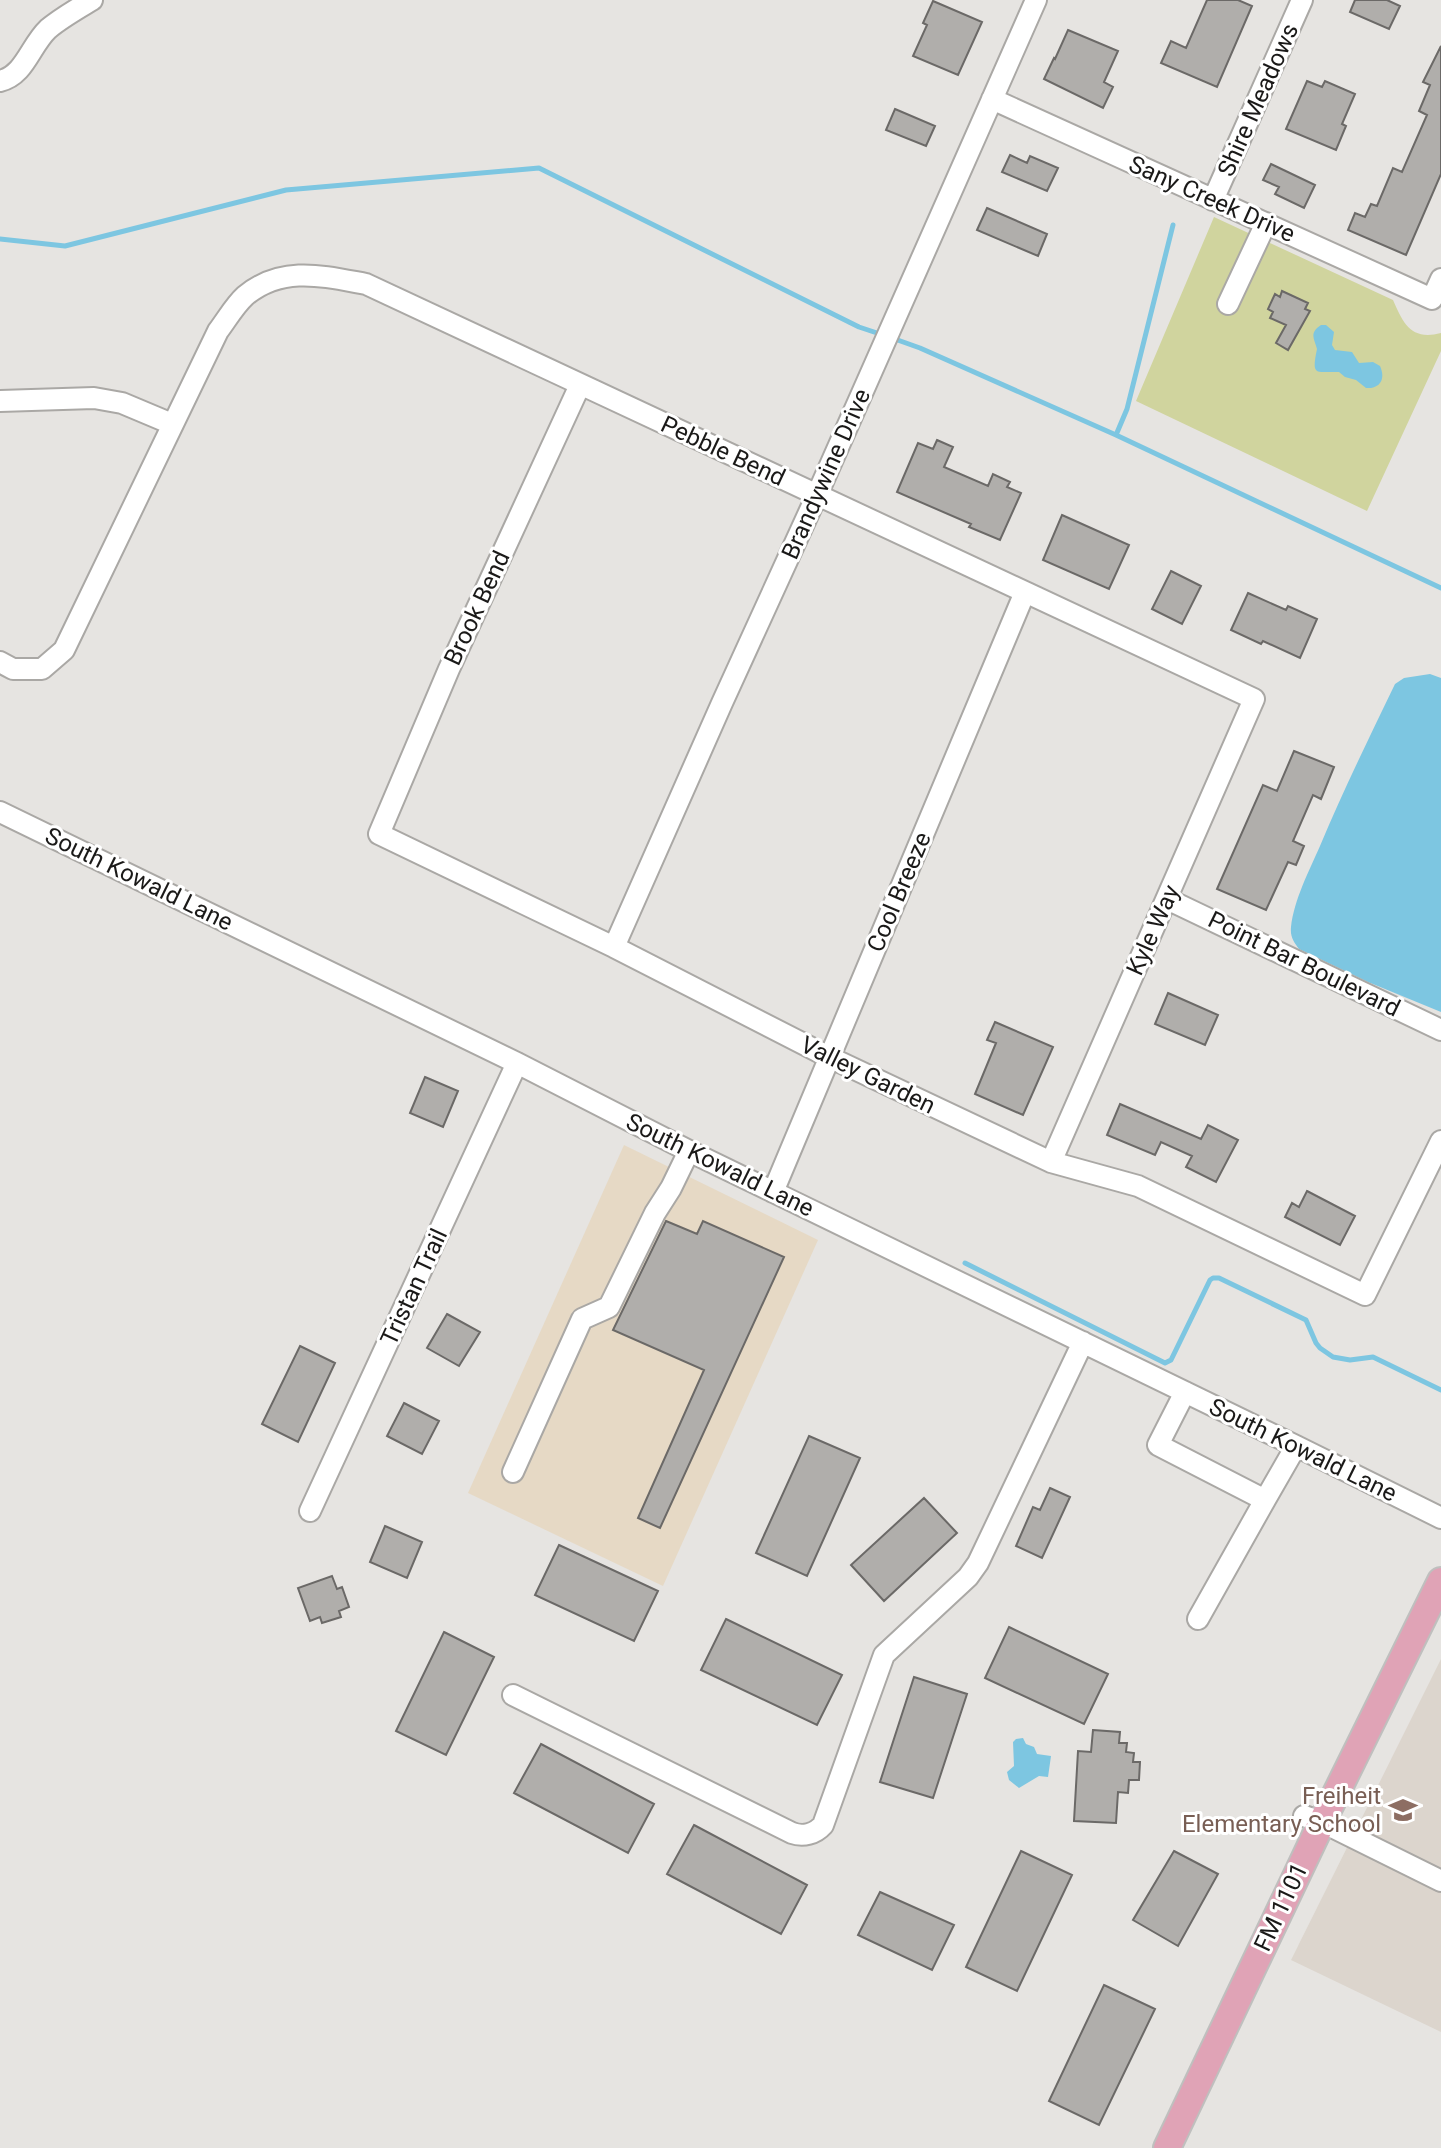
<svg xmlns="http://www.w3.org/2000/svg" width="1441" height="2148" font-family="Roboto,sans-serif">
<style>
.commercial{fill:#e6d9c5}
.built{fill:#dcd5cd}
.green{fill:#d0d49e}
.water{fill:#7dc6e1}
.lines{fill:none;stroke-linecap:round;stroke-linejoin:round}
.stream{stroke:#7dc6e1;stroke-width:5}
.building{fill:#b0aeab;stroke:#6b6967;stroke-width:2}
.minor-casing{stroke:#aaa8a5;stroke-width:24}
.major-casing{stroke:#bfbfbe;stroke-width:30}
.minor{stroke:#fff;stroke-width:20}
.major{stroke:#e0a3b6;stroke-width:26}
.labels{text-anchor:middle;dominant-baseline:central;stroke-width:6;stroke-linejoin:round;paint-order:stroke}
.street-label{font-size:24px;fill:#1a1918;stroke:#fff}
.education-label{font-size:24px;fill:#785e54;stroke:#fff;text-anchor:end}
</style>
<rect width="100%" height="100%" fill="#e6e4e1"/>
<path class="commercial" d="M 624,1145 L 818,1240 L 663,1586 L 468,1493 Z"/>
<path class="built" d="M 1441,1659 L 1441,2032 L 1291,1960 Z"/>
<path class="green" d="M 1214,217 L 1393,300 C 1403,323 1411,341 1441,333 L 1441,351 L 1367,511 L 1136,401 Z"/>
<path class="water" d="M 1321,325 L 1326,325 L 1334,332 L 1332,345 L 1335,350 L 1352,352 L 1359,363 L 1373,362 L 1380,366 C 1386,379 1380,389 1366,388 L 1356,380 L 1345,377 L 1339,372 C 1316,371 1311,378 1317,349 C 1314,338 1309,333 1321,325 Z
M 1430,674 L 1441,678 L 1441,1012 L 1368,982 L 1299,949 C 1294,942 1290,937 1291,927 C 1294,900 1309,871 1320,846 C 1343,791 1369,738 1395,684 L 1404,678 Z
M 1023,1738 L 1026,1744 L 1034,1747 L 1037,1754 L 1051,1756 L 1048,1777 L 1039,1776 L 1019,1788 L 1009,1780 L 1007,1772 L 1014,1766 L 1013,1742 L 1016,1739 Z"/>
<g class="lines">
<path class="stream" d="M 0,239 L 65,246 L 286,190 L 539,168 L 859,327 L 883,335
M 892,338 L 920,348 L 1116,435 L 1441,588
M 1116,435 L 1127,409 L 1173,225
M 965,1263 L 1165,1363 L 1171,1360 L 1210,1280 L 1213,1278 L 1219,1278 L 1306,1320 L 1316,1343 L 1320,1348 L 1333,1357 L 1350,1360 L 1373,1357 L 1441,1390"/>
</g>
<path class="building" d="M 1207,0 L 1238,0 L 1252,6 L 1217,87 L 1161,63 L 1171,41 L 1186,48 Z
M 1355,0 L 1387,0 L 1400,6 L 1389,29 L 1350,12 Z
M 933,1 L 982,22 L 958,75 L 913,56 L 927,25 L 923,23 Z
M 1068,30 L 1118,51 L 1104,82 L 1113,87 L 1103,108 L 1044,79 L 1054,58 L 1055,59 Z
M 1441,46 L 1441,174 L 1406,255 L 1348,230 L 1355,213 L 1365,217 L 1371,204 L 1377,206 L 1393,168 L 1402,172 L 1427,115 L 1419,111 L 1430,85 L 1423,82 Z
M 1307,81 L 1322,87 L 1325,81 L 1355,94 L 1342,124 L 1346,126 L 1336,150 L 1286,129 Z
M 895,109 L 935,126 L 926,146 L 886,130 Z
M 1010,155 L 1027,163 L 1030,156 L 1058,168 L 1047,191 L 1002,172 Z
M 1271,164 L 1315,185 L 1304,208 L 1275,194 L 1279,187 L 1263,180 Z
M 987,208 L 1047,234 L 1038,256 L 977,230 Z
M 1282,291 L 1308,303 L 1305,309 L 1310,311 L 1288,350 L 1276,343 L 1286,325 L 1270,318 L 1273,312 L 1268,309 L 1275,294 L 1280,297 Z
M 937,440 L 953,447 L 944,467 L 988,486 L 993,474 L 1010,482 L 1007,487 L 1021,493 L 1000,540 L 969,527 L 971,524 L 897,492 L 918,443 L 933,449 Z
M 1062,515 L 1129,545 L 1109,589 L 1043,560 Z
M 1171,571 L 1201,586 L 1182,624 L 1152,609 Z
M 1248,593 L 1286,610 L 1288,606 L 1317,619 L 1300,658 L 1263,641 L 1261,644 L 1231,630 Z
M 1294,751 L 1334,767 L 1321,799 L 1313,795 L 1293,841 L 1304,846 L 1296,865 L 1288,862 L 1266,910 L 1217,889 L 1263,785 L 1277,791 Z
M 1168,993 L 1218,1015 L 1205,1045 L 1155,1024 Z
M 995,1022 L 1053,1047 L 1023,1115 L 975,1094 L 996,1043 L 987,1040 Z
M 425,1077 L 458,1091 L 443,1127 L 410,1113 Z
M 1120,1104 L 1201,1139 L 1208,1125 L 1238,1140 L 1216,1182 L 1186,1167 L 1192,1156 L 1161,1142 L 1155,1155 L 1107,1135 Z
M 1307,1191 L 1355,1216 L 1340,1245 L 1285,1217 L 1292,1203 L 1299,1207 Z
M 666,1221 L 697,1234 L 703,1221 L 784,1257 L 660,1528 L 638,1518 L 704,1370 L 613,1330 Z
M 447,1314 L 480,1332 L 459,1366 L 427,1348 Z
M 300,1346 L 335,1363 L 298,1442 L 262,1424 Z
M 404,1403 L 439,1421 L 422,1454 L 387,1436 Z
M 809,1436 L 860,1458 L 807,1576 L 756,1553 Z
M 1050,1488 L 1070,1497 L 1042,1558 L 1016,1546 L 1033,1507 L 1040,1510 Z
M 924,1498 L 957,1533 L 884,1601 L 851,1565 Z
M 385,1526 L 422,1542 L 407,1578 L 370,1562 Z
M 559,1545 L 658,1591 L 634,1641 L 535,1595 Z
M 332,1576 L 337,1589 L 342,1587 L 349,1607 L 339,1611 L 341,1617 L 322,1623 L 320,1617 L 310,1621 L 298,1588 Z
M 726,1619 L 842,1675 L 817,1725 L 701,1670 Z
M 1009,1627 L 1108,1674 L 1084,1724 L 985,1678 Z
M 444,1632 L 494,1657 L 446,1755 L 396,1731 Z
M 914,1677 L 967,1694 L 933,1798 L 880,1782 Z
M 1093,1730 L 1120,1732 L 1119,1743 L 1127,1743 L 1126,1752 L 1134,1753 L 1133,1762 L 1140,1762 L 1139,1780 L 1129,1780 L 1128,1793 L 1118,1792 L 1116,1823 L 1074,1821 L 1078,1751 L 1091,1752 Z
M 541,1744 L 654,1804 L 628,1853 L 514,1793 Z
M 694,1825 L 807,1885 L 781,1934 L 667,1874 Z
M 1021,1851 L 1072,1875 L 1017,1991 L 966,1967 Z
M 1174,1851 L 1218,1874 L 1178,1946 L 1133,1920 Z
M 880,1892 L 954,1925 L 932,1970 L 858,1935 Z
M 1104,1985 L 1155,2009 L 1099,2125 L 1049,2101 Z"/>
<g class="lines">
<defs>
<path id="minor" d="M 0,81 C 25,75 30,46 48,29 C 61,18 77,9 92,0
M 992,99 L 1432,299 L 1441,279
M 1213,200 L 1302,0
M 1228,304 L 1266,223
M 580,385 L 449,669 L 379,834 L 614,947 L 829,1057 L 1051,1162 L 1138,1186 L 1365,1295 L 1441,1141
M 0,401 L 94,398 L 122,403 L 172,424
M 0,662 L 13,669 L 42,669 L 64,650 L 218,331 C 227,319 235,305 245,296 C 282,265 323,276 366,284 L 1254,699 L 1051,1162
M 0,812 L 517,1063 L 689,1151 L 1296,1446 L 1441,1518
M 1167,899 L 1441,1030
M 614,947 L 722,703 L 817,495 L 1036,0
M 773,1192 L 1025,592
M 1185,1392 L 1158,1445 L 1265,1500 L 1198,1619
M 513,1472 L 582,1319 L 609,1307 L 655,1213 L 671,1188 L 689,1151
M 1265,1500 L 1296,1446
M 310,1511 L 517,1063
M 513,1695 L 792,1833 C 803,1837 815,1834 823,1825 L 884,1655 L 968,1577 L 978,1563 L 1083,1342
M 1304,1816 L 1322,1822 L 1441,1881"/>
<path id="major" d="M 1167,2148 L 1322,1822 L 1441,1581"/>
</defs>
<use href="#minor" class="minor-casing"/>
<use href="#major" class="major-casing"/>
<use href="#minor" class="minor"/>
<use href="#major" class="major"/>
</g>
<defs>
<symbol id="school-bare" viewBox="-9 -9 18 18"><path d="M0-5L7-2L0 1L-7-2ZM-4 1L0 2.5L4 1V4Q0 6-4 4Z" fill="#8d6e63" stroke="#fff" stroke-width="2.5" paint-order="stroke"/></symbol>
</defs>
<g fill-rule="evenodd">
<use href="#school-bare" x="1383" y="1790" width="40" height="40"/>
</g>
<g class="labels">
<g class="street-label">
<text transform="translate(1258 100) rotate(-66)">Shire Meadows</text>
<text transform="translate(1212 199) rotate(24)">Sany Creek Drive</text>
<text transform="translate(723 451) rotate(25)">Pebble Bend</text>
<text transform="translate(826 474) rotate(-66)">Brandywine Drive</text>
<text transform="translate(477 608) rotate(-65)">Brook Bend</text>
<text transform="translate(139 879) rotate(26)">South Kowald Lane</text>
<text transform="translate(899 892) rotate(-67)">Cool Breeze</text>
<text transform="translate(1153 930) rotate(-66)">Kyle Way</text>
<text transform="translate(1304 964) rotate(26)">Point Bar Boulevard</text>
<text transform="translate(868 1075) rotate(26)">Valley Garden</text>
<text transform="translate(720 1165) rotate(26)">South Kowald Lane</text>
<text transform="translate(414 1287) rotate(-65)">Tristan Trail</text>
<text transform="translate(1303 1450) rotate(26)">South Kowald Lane</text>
<text transform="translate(1281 1907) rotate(-65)">FM 1101</text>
</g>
<g class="education-label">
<text x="1381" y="1796">Freiheit<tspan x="1381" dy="28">Elementary School</tspan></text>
</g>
</g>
</svg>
